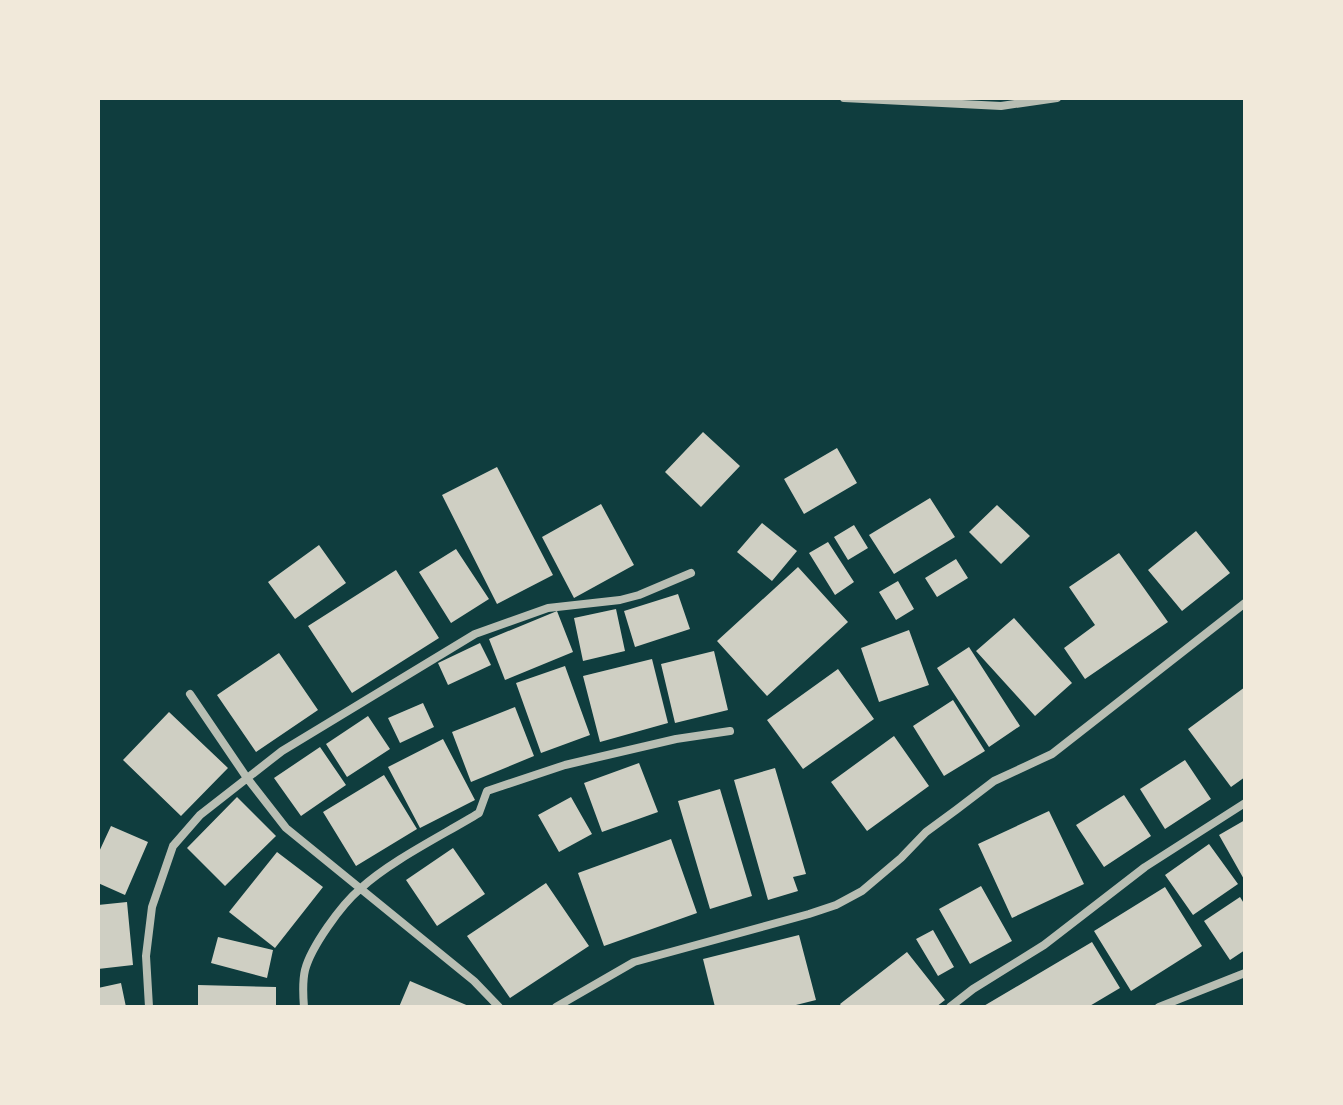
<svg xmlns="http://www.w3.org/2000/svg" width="1343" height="1105" font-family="'Exo 2',sans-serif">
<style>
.building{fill:#cfcfc3}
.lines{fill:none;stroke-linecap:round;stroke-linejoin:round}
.minor{stroke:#b8beb3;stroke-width:8}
</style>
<rect width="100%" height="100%" fill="#0f3d3e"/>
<path class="building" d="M 703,432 L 740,466 L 701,507 L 665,472 Z
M 837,448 L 857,483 L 804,514 L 784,479 Z
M 497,467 L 553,575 L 497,604 L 442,495 Z
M 930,498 L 955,537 L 894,574 L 869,535 Z
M 601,504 L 634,565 L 574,598 L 542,537 Z
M 997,505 L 1030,536 L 1001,564 L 969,532 Z
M 762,523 L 797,551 L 772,581 L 737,552 Z
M 854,525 L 868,548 L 848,560 L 834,537 Z
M 1196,531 L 1230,573 L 1182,611 L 1148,570 Z
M 828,542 L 854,582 L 835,595 L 809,553 Z
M 319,545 L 346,583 L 295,619 L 268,582 Z
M 456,549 L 489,599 L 451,623 L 419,572 Z
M 1119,553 L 1168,622 L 1085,679 L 1064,648 L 1095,625 L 1069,587 Z
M 956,559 L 968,578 L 937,597 L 925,578 Z
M 798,567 L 848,622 L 767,696 L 717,641 Z
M 396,570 L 439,638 L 352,693 L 308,626 Z
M 898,581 L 914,609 L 896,620 L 879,592 Z
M 678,594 L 690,629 L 635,647 L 624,611 Z
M 616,609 L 625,651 L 583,661 L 574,618 Z
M 557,611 L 573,652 L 505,680 L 489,639 Z
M 1014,618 L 1072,683 L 1035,716 L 976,651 Z
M 909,630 L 929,685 L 879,702 L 861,648 Z
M 480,643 L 491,665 L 448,685 L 438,663 Z
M 969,647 L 1020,726 L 989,747 L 937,668 Z
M 714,651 L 728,710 L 675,723 L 661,664 Z
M 279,653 L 318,710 L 256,752 L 217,695 Z
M 652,659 L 668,723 L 600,742 L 583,676 Z
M 565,666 L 590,735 L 541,753 L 516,683 Z
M 838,669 L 874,719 L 803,769 L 767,720 Z
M 1245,687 L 1245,777 L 1231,787 L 1188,729 Z
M 953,700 L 985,751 L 944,776 L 913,726 Z
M 423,703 L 434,727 L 400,743 L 388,718 Z
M 515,707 L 534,756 L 471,782 L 452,732 Z
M 169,712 L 228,768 L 181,816 L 123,760 Z
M 368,716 L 390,749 L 347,777 L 326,744 Z
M 894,736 L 929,786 L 867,831 L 831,782 Z
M 443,739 L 475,800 L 420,828 L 388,767 Z
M 320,747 L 346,785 L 301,816 L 274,778 Z
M 1185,760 L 1211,799 L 1165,829 L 1140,789 Z
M 639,763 L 658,812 L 602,832 L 584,783 Z
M 775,768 L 806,874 L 793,877 L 798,891 L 768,900 L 734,780 Z
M 384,775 L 417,829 L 356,866 L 323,812 Z
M 720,789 L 752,896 L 710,909 L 678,801 Z
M 1124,795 L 1151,836 L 1104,867 L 1076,825 Z
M 237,797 L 276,836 L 225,886 L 187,848 Z
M 571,797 L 592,834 L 559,852 L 538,815 Z
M 1049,811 L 1084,884 L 1012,918 L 978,844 Z
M 1245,820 L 1245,881 L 1219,835 Z
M 111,826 L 148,842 L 125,895 L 98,883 L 98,854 Z
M 671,839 L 697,913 L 604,946 L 578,873 Z
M 1209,844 L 1238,884 L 1193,915 L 1165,875 Z
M 453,848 L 485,894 L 437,926 L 406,880 Z
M 277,852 L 323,887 L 275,948 L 229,912 Z
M 546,883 L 589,946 L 510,998 L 467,936 Z
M 981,886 L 1012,941 L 970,964 L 939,909 Z
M 1165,887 L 1202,946 L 1131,991 L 1094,931 Z
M 1240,897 L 1245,905 L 1245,950 L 1230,960 L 1204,921 Z
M 127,902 L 133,965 L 98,969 L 98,905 Z
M 933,930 L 954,967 L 938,976 L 916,939 Z
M 799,935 L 816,1000 L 788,1007 L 715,1007 L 703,959 Z
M 218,937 L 273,950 L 267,978 L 211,963 Z
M 1092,942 L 1120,988 L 1088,1007 L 982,1007 Z
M 907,952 L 945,1000 L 936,1007 L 842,1007 L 840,1004 Z
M 410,981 L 471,1007 L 399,1007 Z
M 121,983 L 126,1007 L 98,1007 L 98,988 Z
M 198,985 L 276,987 L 276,1007 L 198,1007 Z"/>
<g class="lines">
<path class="minor" d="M 844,98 L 1001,106 L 1057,98
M 190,694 L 247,778 L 286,828 L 474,981 L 499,1007
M 149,1007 L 146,956 L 152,907 L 173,846 L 200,815 L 282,751 L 475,634 L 548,608 L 620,600 L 639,595 L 691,573
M 304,1007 C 303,995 302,983 305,970 C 311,947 341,905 360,889 C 390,861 443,835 479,813 L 487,791 L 565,765 L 676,739 L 730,731
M 556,1007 L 634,962 L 809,914 L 836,905 L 862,891 L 901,858 L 926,832 L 956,810 L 994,781 L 1052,754 L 1245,603
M 950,1007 L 973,989 L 1044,945 L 1145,867 L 1245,803
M 1159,1007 L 1245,973"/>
</g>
<rect width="1343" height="1105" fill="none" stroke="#f1e9da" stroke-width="200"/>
</svg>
